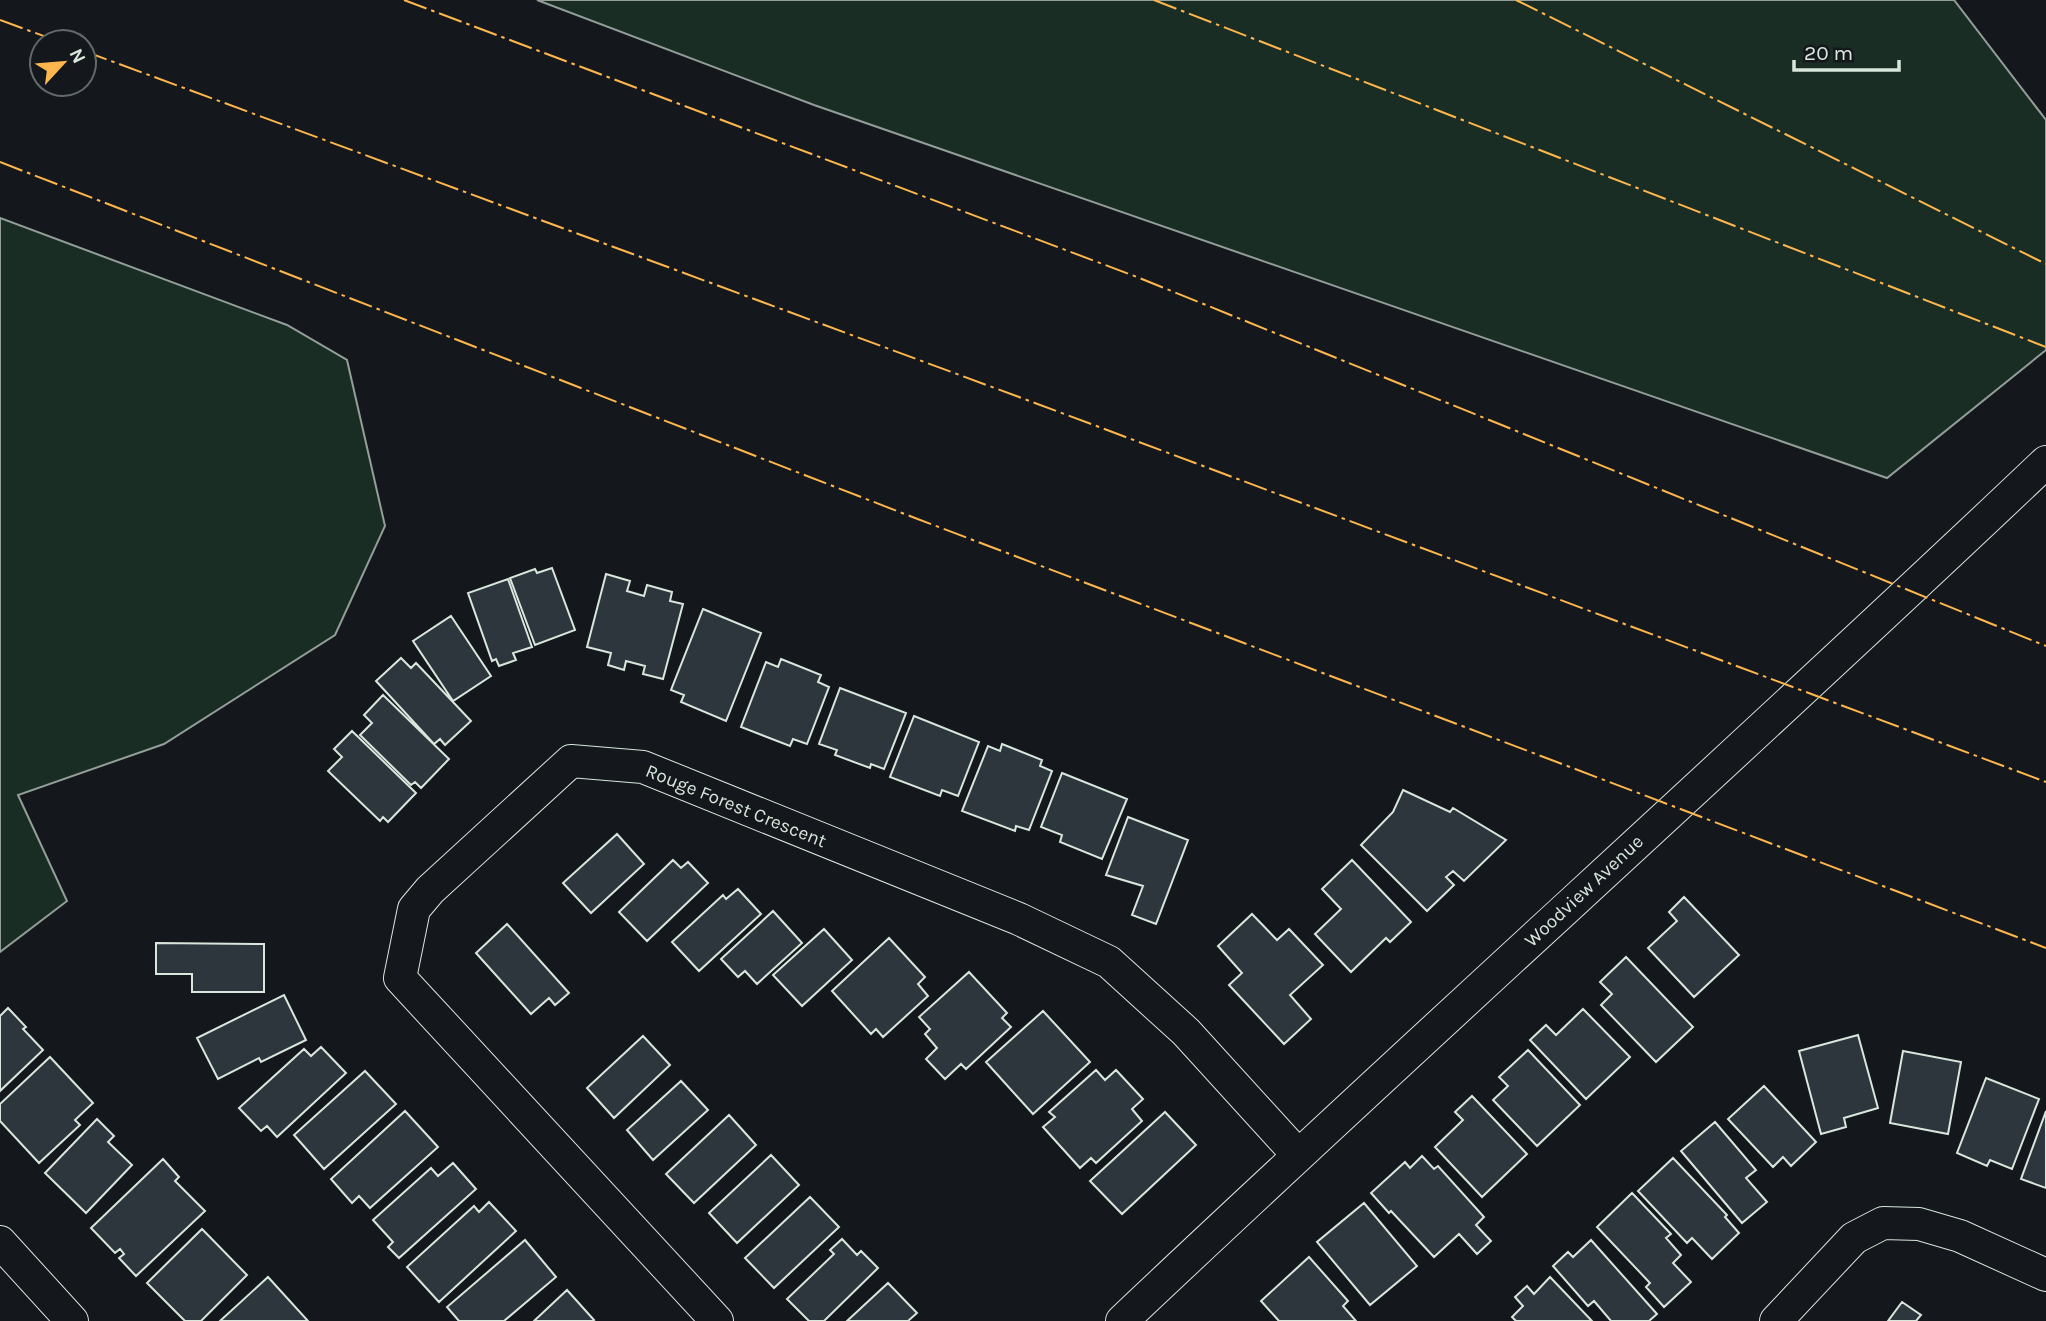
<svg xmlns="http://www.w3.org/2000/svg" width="2046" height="1321" font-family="Karla,sans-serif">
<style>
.green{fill:#1a2d24;stroke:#939e99;stroke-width:2}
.building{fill:#2c363c;stroke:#d8e6dc;stroke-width:2}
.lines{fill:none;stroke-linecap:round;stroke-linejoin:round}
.street-casing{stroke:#d8e6dc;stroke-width:34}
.street{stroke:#14181c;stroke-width:32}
.power{stroke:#ffb74d;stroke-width:2;stroke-dasharray:24 5 3.5 5;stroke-linecap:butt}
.labels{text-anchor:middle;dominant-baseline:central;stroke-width:5;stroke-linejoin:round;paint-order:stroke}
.street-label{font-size:19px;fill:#d8e6dc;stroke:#14181c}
</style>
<rect width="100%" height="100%" fill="#14181c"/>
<path class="green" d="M 537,0 L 1954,0 L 2046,120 L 2046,350 L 1887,478 L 814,105 Z
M 0,218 L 287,325 L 347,360 L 385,526 L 335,635 L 164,744 L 18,795 L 67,901 L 0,952 Z"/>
<path class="building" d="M 552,568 L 575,630 L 535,645 L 510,578 L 535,569 L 537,573 Z
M 606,574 L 630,581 L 627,591 L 644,596 L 647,585 L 672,592 L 670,601 L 683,604 L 663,679 L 643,674 L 645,666 L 626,661 L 624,670 L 608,665 L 611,653 L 587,647 Z
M 508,579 L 532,647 L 513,653 L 516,660 L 499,666 L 496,659 L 492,661 L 468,593 Z
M 703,609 L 761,633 L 726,721 L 681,702 L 684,695 L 671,690 Z
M 451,616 L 491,676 L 453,701 L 413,641 Z
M 401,658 L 411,668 L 416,663 L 471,721 L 445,745 L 440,739 L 434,744 L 376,681 Z
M 781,659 L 821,675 L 818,682 L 829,687 L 807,744 L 793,739 L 790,746 L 741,727 L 766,662 L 778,667 Z
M 840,688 L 906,713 L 884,769 L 871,764 L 870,768 L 835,755 L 837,750 L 819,744 Z
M 383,695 L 449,759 L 421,788 L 415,782 L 411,785 L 360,735 L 372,723 L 364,715 Z
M 914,716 L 979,742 L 958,796 L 942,790 L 940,796 L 890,777 Z
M 352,731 L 416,793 L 388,822 L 383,817 L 380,821 L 328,771 L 342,757 L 334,749 Z
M 1002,744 L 1042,760 L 1040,766 L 1052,771 L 1029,830 L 1016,826 L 1015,831 L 962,811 L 988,746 L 1000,751 Z
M 1062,773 L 1127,799 L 1102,859 L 1060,842 L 1062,835 L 1041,827 Z
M 1403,790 L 1450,812 L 1453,808 L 1506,840 L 1464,881 L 1453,871 L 1446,877 L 1454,885 L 1427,911 L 1361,845 L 1393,812 Z
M 1128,817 L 1188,840 L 1156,924 L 1132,915 L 1143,886 L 1106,875 Z
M 617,834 L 644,864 L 591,913 L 563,883 Z
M 673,860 L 681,868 L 688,862 L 708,883 L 647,941 L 619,912 Z
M 1352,860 L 1411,922 L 1390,942 L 1386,938 L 1351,972 L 1315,934 L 1341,909 L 1322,889 Z
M 738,889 L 761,914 L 699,971 L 672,942 L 723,895 L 726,899 Z
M 1684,897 L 1739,955 L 1694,997 L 1648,948 L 1677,921 L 1669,912 Z
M 773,911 L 802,943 L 757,984 L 745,971 L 738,977 L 721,959 Z
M 1252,914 L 1277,940 L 1289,929 L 1323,965 L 1290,995 L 1311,1019 L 1284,1044 L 1229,985 L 1242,973 L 1218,946 Z
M 507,924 L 569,993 L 555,1005 L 549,998 L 531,1014 L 476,953 Z
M 824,929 L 852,960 L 802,1006 L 773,975 Z
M 889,938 L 925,977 L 918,984 L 928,996 L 883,1037 L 876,1029 L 871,1034 L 832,991 Z
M 156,943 L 264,944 L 264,992 L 192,992 L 192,974 L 156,974 Z
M 1626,957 L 1693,1027 L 1656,1062 L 1601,1005 L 1612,994 L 1600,982 Z
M 969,972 L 1007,1013 L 1002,1018 L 1011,1027 L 966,1069 L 961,1064 L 945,1079 L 926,1059 L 937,1048 L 925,1034 L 930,1029 L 919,1017 Z
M 284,995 L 306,1040 L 261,1062 L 259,1058 L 218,1079 L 197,1038 Z
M 8,1008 L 26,1027 L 23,1029 L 43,1050 L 0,1091 L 0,1016 Z
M 1583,1009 L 1630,1057 L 1586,1099 L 1530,1040 L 1546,1025 L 1556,1035 Z
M 1043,1011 L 1090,1062 L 1033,1114 L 986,1062 Z
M 1858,1035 L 1878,1108 L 1844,1118 L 1846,1127 L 1821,1134 L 1799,1051 Z
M 643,1036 L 670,1065 L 614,1118 L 587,1088 Z
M 321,1047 L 346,1073 L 277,1137 L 267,1126 L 261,1131 L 239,1108 L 304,1049 L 311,1056 Z
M 1528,1050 L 1580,1105 L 1537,1146 L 1493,1100 L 1508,1086 L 1499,1077 Z
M 1903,1051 L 1961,1062 L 1948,1134 L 1890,1123 Z
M 50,1057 L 93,1103 L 75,1120 L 80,1125 L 39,1163 L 0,1121 L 0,1104 Z
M 1096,1070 L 1105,1080 L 1116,1070 L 1143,1099 L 1132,1109 L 1142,1121 L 1096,1163 L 1091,1158 L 1080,1168 L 1043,1127 L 1055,1117 L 1049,1112 Z
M 365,1071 L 396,1104 L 324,1169 L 294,1135 Z
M 1986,1078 L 2039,1099 L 2012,1169 L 1990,1160 L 1987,1166 L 1957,1153 Z
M 681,1081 L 708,1110 L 653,1160 L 627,1130 Z
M 1764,1086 L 1816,1142 L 1791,1166 L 1783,1157 L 1773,1167 L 1728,1119 Z
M 1472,1096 L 1527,1154 L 1482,1197 L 1435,1147 L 1463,1120 L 1455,1112 Z
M 405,1111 L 438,1147 L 370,1208 L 359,1196 L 352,1203 L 331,1179 Z
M 2046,1111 L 2046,1188 L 2021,1179 Z
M 1165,1112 L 1196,1145 L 1122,1214 L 1090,1181 Z
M 729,1115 L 756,1145 L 694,1203 L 666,1174 Z
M 97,1119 L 114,1136 L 108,1142 L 132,1165 L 86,1213 L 45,1173 Z
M 1715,1122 L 1756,1170 L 1746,1178 L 1767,1202 L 1742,1223 L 1681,1151 Z
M 771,1155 L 799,1185 L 737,1243 L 709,1213 Z
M 1422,1156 L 1434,1169 L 1438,1166 L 1484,1217 L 1476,1225 L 1491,1241 L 1477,1254 L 1459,1234 L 1434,1257 L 1391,1211 L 1389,1213 L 1371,1193 L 1405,1162 L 1410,1168 Z
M 1673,1158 L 1727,1215 L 1725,1217 L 1739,1233 L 1712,1259 L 1692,1238 L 1687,1243 L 1638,1191 Z
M 163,1159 L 179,1177 L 175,1181 L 205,1211 L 136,1276 L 119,1258 L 124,1254 L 120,1249 L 115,1253 L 91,1228 Z
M 453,1163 L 476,1189 L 399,1258 L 388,1247 L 393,1242 L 373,1220 L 431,1168 L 438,1176 Z
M 1632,1193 L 1671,1234 L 1666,1238 L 1681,1255 L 1673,1263 L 1691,1282 L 1664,1307 L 1646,1287 L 1650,1283 L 1597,1227 Z
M 810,1197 L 839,1227 L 774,1288 L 745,1258 Z
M 489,1202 L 516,1231 L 439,1302 L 407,1267 L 474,1206 L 479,1212 Z
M 1364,1203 L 1417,1266 L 1370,1305 L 1317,1242 Z
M 202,1229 L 247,1275 L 201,1321 L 185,1321 L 147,1283 Z
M 842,1239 L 857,1255 L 861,1251 L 878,1268 L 824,1321 L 809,1321 L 787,1299 L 834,1254 L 830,1250 Z
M 525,1240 L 556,1277 L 504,1321 L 459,1321 L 447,1307 Z
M 1591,1240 L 1657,1314 L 1649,1321 L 1611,1321 L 1594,1301 L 1588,1306 L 1553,1266 L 1568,1252 L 1573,1257 Z
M 1309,1257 L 1348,1301 L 1343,1306 L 1356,1321 L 1279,1321 L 1261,1301 Z
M 268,1277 L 308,1321 L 220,1321 Z
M 1550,1277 L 1592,1321 L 1516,1321 L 1512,1317 L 1523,1306 L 1515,1297 L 1527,1286 L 1534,1294 Z
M 888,1283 L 917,1313 L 908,1321 L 847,1321 Z
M 567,1290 L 594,1320 L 592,1321 L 534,1321 Z
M 1902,1302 L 1921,1315 L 1916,1321 L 1888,1321 Z"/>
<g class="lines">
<defs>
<path id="street" d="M 0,1242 L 72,1321
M 717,1321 L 400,978 L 414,909 L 430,890 L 571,761 L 643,767 L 1019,919 L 1109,962 L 1186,1032 L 1298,1155
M 1122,1321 C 1427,1032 1741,752 2046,462
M 1776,1321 L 1854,1238 L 1883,1223 L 1919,1224 L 1960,1236 L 2046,1275"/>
</defs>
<use href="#street" class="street-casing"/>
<use href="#street" class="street"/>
<path class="power" d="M 404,0 L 1137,277 L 2046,646
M 1154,0 L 2046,347
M 1516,0 L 2046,264
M 0,20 L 60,42
M 84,51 L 1019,397 L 2046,782
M 0,162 L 915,518 L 2046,948"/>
</g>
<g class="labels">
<g class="street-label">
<text transform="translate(736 806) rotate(22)">Rouge Forest Crescent</text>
<text transform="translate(1584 891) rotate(-43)">Woodview Avenue</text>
</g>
</g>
<g transform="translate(63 63) rotate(64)"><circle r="33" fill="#14181c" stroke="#626a69" stroke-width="2"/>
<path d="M0-5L12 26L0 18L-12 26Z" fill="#ffb74d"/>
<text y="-10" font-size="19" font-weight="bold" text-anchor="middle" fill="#d8e6dc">N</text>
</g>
<path d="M1794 60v10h105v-10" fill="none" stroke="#d8e6dc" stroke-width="3.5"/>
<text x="1804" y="60" font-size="21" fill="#d8e6dc" stroke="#14181c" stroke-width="5" paint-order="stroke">20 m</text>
</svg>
